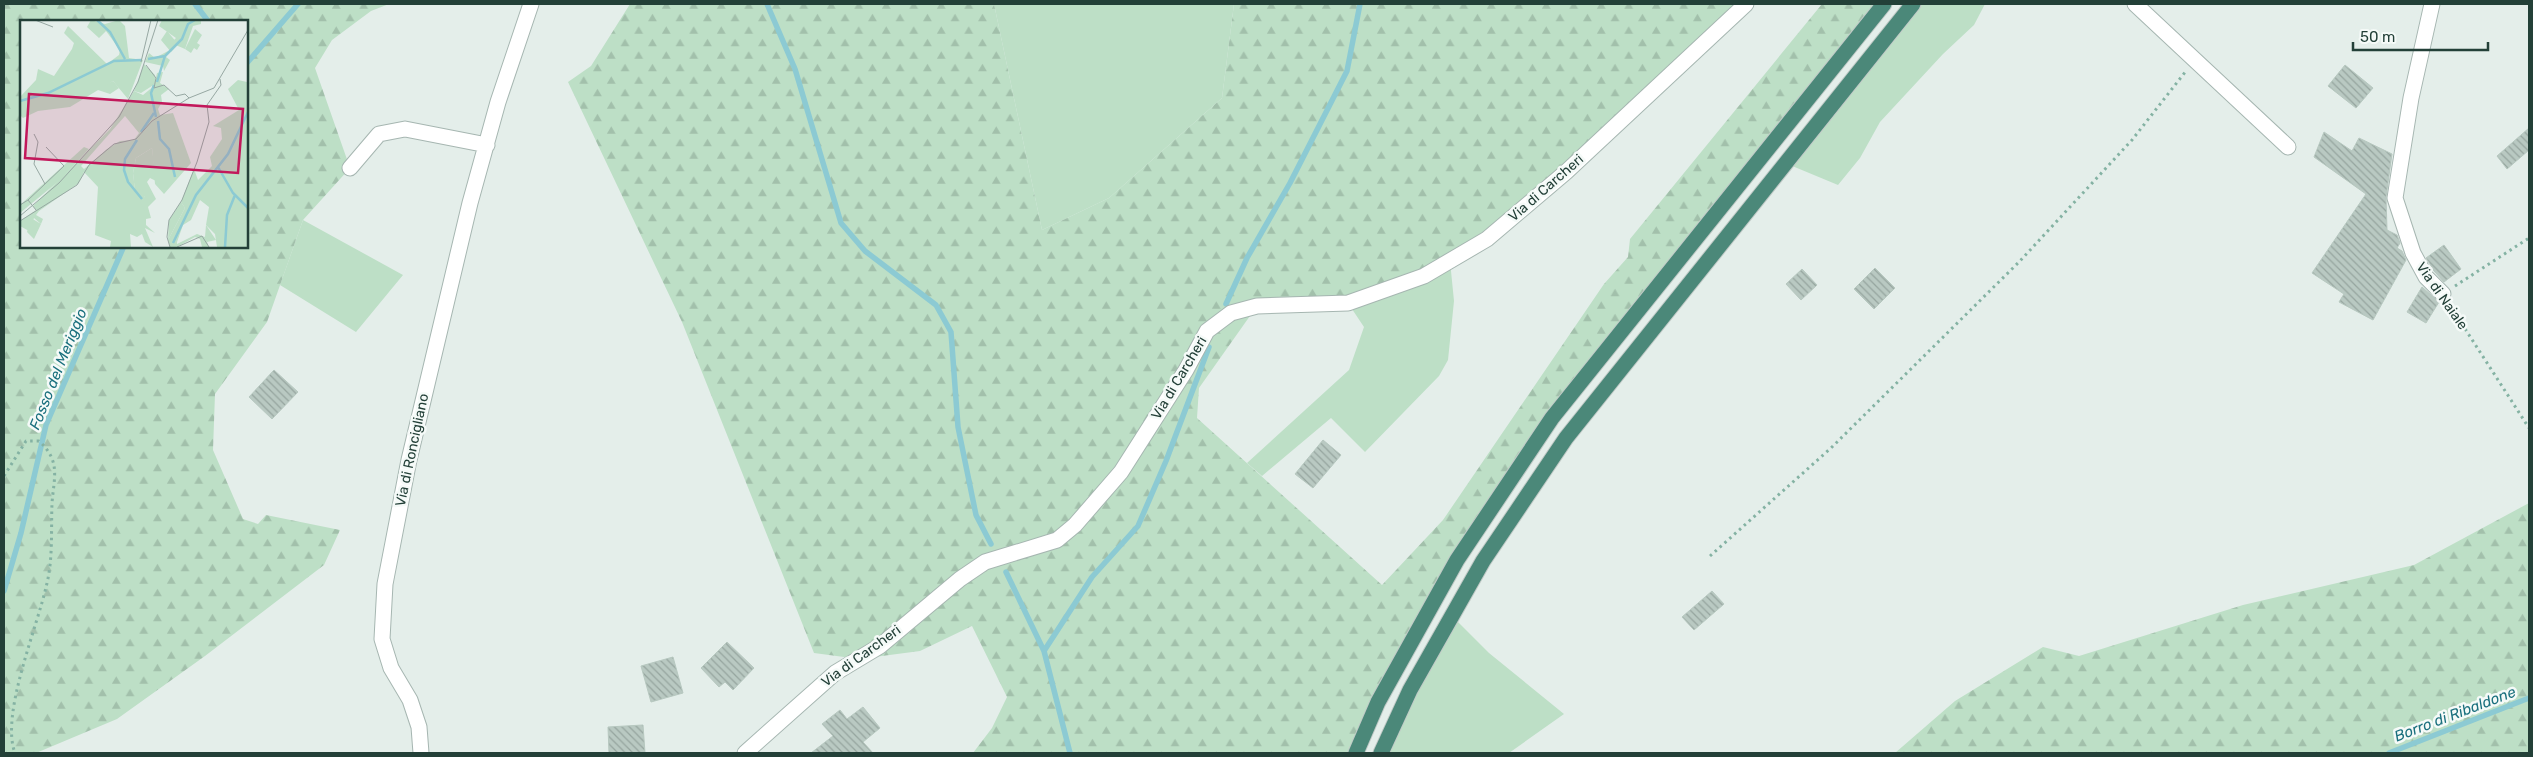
<svg xmlns="http://www.w3.org/2000/svg" width="2533" height="757" font-family="Rubik,sans-serif">
<style>
.green{fill:#bddfc6}
.forest{fill:url(#forest-firs);fill-rule:evenodd}
.lines{fill:none;stroke-linecap:round;stroke-linejoin:round}
.stream{stroke:#8ccad3;stroke-width:5.5}
.building{fill:url(#building-back-hatch);stroke:#b7c8c0}
.minor-casing{stroke:#a6b6b1;stroke-width:17}
.tertiary-casing{stroke:#a6b6b1;stroke-width:17}
.trunk-casing{stroke:#c1cac7;stroke-width:17}
.path{stroke:#84b2a3;stroke-width:3;stroke-dasharray:2.5 4;stroke-linecap:butt}
.minor{stroke:#fff;stroke-width:15}
.tertiary{stroke:#fff;stroke-width:15}
.trunk{stroke:#4b8879;stroke-width:15}
.labels{text-anchor:middle;dominant-baseline:central;stroke-width:5;stroke-linejoin:round;paint-order:stroke}
.street-label{font-size:14px;fill:#234038;stroke:#f5faf8}
.water-label{font-size:15px;font-style:italic;fill:#1b707e;stroke:#f5faf8}
.inset-river{fill:none;stroke:#8ccad3;stroke-width:2.5}
.inset-road{fill:none;stroke:#97a8a3;stroke-width:1}
.view{fill:#c2185b;fill-opacity:0.15;stroke:#c2185b;stroke-width:2.5}
.inset-edge{fill:none;stroke:#234038;stroke-width:2.5}
</style>
<defs>
<pattern id="forest-firs" width="22" height="20" patternUnits="userSpaceOnUse" patternTransform="scale(1.25)"><rect width="22" height="20" fill="#bddfc6"/><path d="M5 1l3.5 6h-7zM16 11l3.5 6h-7z" fill="#a2c0ab"/></pattern>
<pattern id="building-back-hatch" width="6" height="6" patternUnits="userSpaceOnUse" patternTransform="scale(1.25)"><rect width="6" height="6" fill="#b9c9c2"/><path d="M-1 5l2 2M0 0l6 6M5-1l2 2" fill="none" stroke="#96a59f"/></pattern>
</defs>
<rect width="100%" height="100%" fill="#e4eeea"/>
<path class="green" d="M 994,4 L 1234,4 L 1222,98 L 1109,198 L 1042,230 Z
M 1913,4 L 1985,4 L 1974,25 L 1943,54 L 1880,122 L 1860,158 L 1838,185 L 1785,163 Z
M 303,220 L 403,275 L 356,332 L 280,285 Z
M 1450,261 L 1454,301 L 1448,360 L 1439,376 L 1365,452 L 1331,418 L 1262,476 L 1247,463 L 1349,370 L 1364,327 L 1348,303 Z
M 1451,615 L 1489,653 L 1564,714 L 1509,753 L 1381,753 Z"/>
<path class="forest" d="M 4,4 L 389,4 L 371,11 L 332,40 L 315,68 L 350,168 L 303,220 L 267,322 L 215,394 L 213,450 L 243,519 L 258,524 L 266,515 L 340,530 L 324,565 L 205,656 L 117,719 L 36,753 L 4,753 ZM 21,21 L 246,21 L 246,246 L 21,246 Z
M 630,4 L 994,4 L 1042,230 L 1109,198 L 1222,98 L 1234,4 L 1746,4 L 1487,239 L 1348,303 L 1257,306 L 1199,388 L 1197,418 L 1382,585 L 1443,520 L 1604,284 L 1628,257 L 1630,239 L 1822,4 L 1884,4 L 1499,495 L 1356,753 L 973,753 L 992,728 L 1007,697 L 972,626 L 920,651 L 859,659 L 814,653 L 682,322 L 568,82 L 591,66 Z
M 2529,503 L 2529,753 L 1895,753 L 1955,701 L 2043,647 L 2079,656 L 2243,605 L 2414,565 Z"/>
<g class="lines">
<path class="stream" d="M 195,4 L 208,21
M 767,4 L 795,69 L 841,223 L 865,251 L 936,305 L 951,332 L 958,427 L 976,515 L 991,544
M 246,64 L 298,4
M 1226,304 L 1247,258 L 1290,183 L 1347,71 L 1360,4
M 1006,572 L 1044,651 L 1070,753
M 4,591 L 21,533 L 46,425 L 124,246
M 1044,651 L 1092,577 L 1138,526 L 1166,461 L 1209,347
M 2389,753 L 2529,698"/>
</g>
<path class="building" d="M 2345,65 L 2373,88 L 2356,108 L 2328,86 Z
M 2529,128 L 2529,150 L 2507,169 L 2497,156 Z
M 2324,132 L 2352,151 L 2359,138 L 2392,154 L 2386,197 L 2387,230 L 2397,235 L 2400,243 L 2397,248 L 2402,251 L 2406,260 L 2373,320 L 2339,302 L 2344,294 L 2312,273 L 2366,194 L 2314,157 Z
M 2444,245 L 2461,269 L 2444,282 L 2434,271 L 2426,258 Z
M 1875,268 L 1895,288 L 1874,309 L 1854,289 Z
M 1802,269 L 1817,285 L 1801,300 L 1786,284 Z
M 2422,287 L 2439,302 L 2426,323 L 2407,312 Z
M 274,370 L 298,392 L 272,419 L 249,397 Z
M 1323,440 L 1341,455 L 1313,488 L 1295,474 Z
M 1712,591 L 1724,604 L 1694,630 L 1682,617 Z
M 727,642 L 754,668 L 733,690 L 725,682 L 719,687 L 701,668 Z
M 673,657 L 683,693 L 651,702 L 641,666 Z
M 863,707 L 880,728 L 863,742 L 873,753 L 811,753 L 833,736 L 822,724 L 840,710 L 847,719 Z
M 643,725 L 645,753 L 609,753 L 608,727 Z"/>
<g class="lines">
<defs>
<path id="minor" d="M 2135,4 L 2288,147
M 2432,4 L 2411,98 L 2395,198 L 2413,253 L 2426,277 L 2443,294
M 350,168 L 379,134 L 405,129 L 487,145
M 421,753 L 419,727 L 410,700 L 391,668 L 382,639 L 385,584 L 409,460 L 470,203 L 498,102 L 531,4"/>
<path id="tertiary" d="M 745,753 L 835,673 L 880,646 L 960,579 L 985,562 L 1057,540 L 1075,525 L 1121,472 L 1186,370 L 1207,331 L 1231,313 L 1257,306 L 1348,303 L 1424,276 L 1487,239 L 1566,172 L 1746,4"/>
<path id="trunk" d="M 1356,753 L 1378,702 L 1457,560 L 1552,418 L 1884,4
M 1381,753 L 1410,690 L 1483,561 L 1566,438 L 1913,4"/>
</defs>
<use href="#minor" class="minor-casing"/>
<use href="#tertiary" class="tertiary-casing"/>
<use href="#trunk" class="trunk-casing"/>
<path class="path" d="M 2455,286 L 2529,238
M 2451,307 L 2529,428
M 4,476 L 26,441 L 39,441 C 61,461 54,477 52,503 C 51,529 53,558 47,583 C 38,626 0,714 15,753
M 1710,556 L 1831,448 L 2019,262 L 2132,140 L 2186,71"/>
<use href="#minor" class="minor"/>
<use href="#tertiary" class="tertiary"/>
<use href="#trunk" class="trunk"/>
</g>
<g class="labels">
<g class="street-label">
<text transform="translate(1546 188) rotate(-41)">Via di Carcheri</text>
<text transform="translate(2442 296) rotate(55)">Via di Naiale</text>
<text transform="translate(1179 378) rotate(-59)">Via di Carcheri</text>
<text transform="translate(412 450) rotate(-78)">Via di Roncigliano</text>
<text transform="translate(861 656) rotate(-36)">Via di Carcheri</text>
</g>
<g class="water-label">
<text transform="translate(58 369) rotate(-68)">Fosso del Meriggio</text>
<text transform="translate(2455 714) rotate(-21)">Borro di Ribaldone</text>
</g>
</g>
<g transform="translate(20 20)">
<rect width="228" height="228" fill="#e4eeea"/>
<path d="M 175,9 L 182,15 L 177,23 L 180,25 L 177,30 L 174,28 L 171,33 L 165,29 ZM 147,11 L 158,24 L 151,32 L 141,20 ZM 124,44 L 135,55 L 135,64 L 121,73 L 114,71 ZM 93,61 L 99,68 L 90,74 L 75,69 ZM 64,127 L 69,129 L 40,160 L 0,193 L 0,185 ZM 132,128 L 136,161 L 130,158 L 127,162 L 136,179 L 128,187 L 131,198 L 126,199 L 119,182 L 125,177 L 115,171 L 113,153 L 116,138 ZM 161,182 L 165,188 L 148,220 L 149,200 ZM 11,198 L 21,204 L 14,219 L 7,212 ZM 186,205 L 196,220 L 187,222 L 189,227 L 182,227 L 180,219 L 175,217 L 157,227 L 157,224 L 177,214 L 185,217 Z" fill="#bddfc6"/>
<path d="M 71,0 L 85,4 L 99,0 L 105,6 L 109,38 L 123,40 L 108,79 L 93,61 L 50,87 L 18,91 L 3,98 L 0,95 L 0,77 L 16,60 L 18,49 L 34,56 L 52,29 L 54,23 L 44,13 L 48,6 L 87,44 L 99,35 L 100,30 L 86,11 L 79,18 L 67,7 ZM 142,0 L 181,0 L 181,4 L 173,6 L 165,29 L 151,23 L 156,18 L 139,6 ZM 148,31 L 146,37 L 150,40 L 144,51 L 143,46 L 125,42 L 129,33 L 135,38 ZM 143,52 L 140,63 L 149,69 L 141,75 L 142,82 L 138,89 L 140,95 L 153,93 L 171,143 L 144,174 L 135,164 L 132,128 L 116,138 L 113,153 L 115,170 L 122,169 L 125,178 L 120,182 L 126,193 L 126,205 L 135,213 L 125,208 L 133,227 L 125,222 L 122,214 L 117,217 L 110,214 L 111,227 L 90,227 L 91,221 L 75,215 L 78,167 L 64,152 L 59,163 L 19,191 L 16,195 L 23,199 L 21,204 L 14,198 L 9,211 L 0,206 L 0,201 L 16,190 L 13,186 L 90,109 L 114,71 L 123,75 L 134,66 L 137,53 ZM 105,96 L 119,113 L 114,120 L 100,121 L 87,129 L 64,149 L 61,146 ZM 218,60 L 227,62 L 227,227 L 197,227 L 195,214 L 186,205 L 189,187 L 180,180 L 171,200 L 163,205 L 157,222 L 157,227 L 161,227 L 150,227 L 148,220 L 165,188 L 161,182 L 174,149 L 178,160 L 192,146 L 190,137 L 202,119 L 201,108 L 193,106 L 219,90 L 208,69 Z" fill="#bddfc6" fill-rule="evenodd"/>
<path class="inset-river" d="M 77,0 L 90,12 L 105,39M 128,39 L 145,36M 137,62 L 145,36 L 162,19 L 168,4 L 175,0M 134,65 L 131,73 L 136,97M 0,81 L 28,73 L 94,41 L 122,40M 138,101 L 140,119 L 149,129 L 155,157M 121,112 L 134,93M 117,120 L 105,139 L 104,150 L 108,162 L 122,179M 198,147 L 213,173 L 228,188M 153,223 L 176,175 L 208,134 L 228,92M 205,227 L 207,195 L 215,175"/>
<path class="inset-road" d="M 15,0 L 33,7M 121,42 L 131,0M 126,45 L 136,58 L 134,68 L 144,65 L 156,76 L 165,74 L 169,78M 25,164 L 44,146 L 26,127M 8,180 L 25,164 L 14,144 L 18,122 L 14,114M 0,185 L 8,180 L 16,190M 0,196 L 39,163 L 99,97 L 118,62 L 138,0M 0,201 L 57,165 L 69,145 L 94,124 L 116,119 L 132,101 L 169,78 L 194,68 L 228,10M 150,227 L 147,217 L 149,200 L 162,180 L 177,142 L 189,102 L 187,85 L 201,65 L 200,59M 157,227 L 182,216 L 189,227"/>
<path class="view" d="M 9,74 L 223,89 L 218,153 L 5,138 Z"/>
<rect width="228" height="228" class="inset-edge"/>
</g>
<rect width="2533" height="757" fill="none" stroke="#234038" stroke-width="10"/>
<path d="M2353 42v8h135v-8" fill="none" stroke="#234038" stroke-width="2.5"/>
<text x="2360" y="42" font-size="15" fill="#234038" stroke="#f5faf8" stroke-width="4" paint-order="stroke">50 m</text>
</svg>
